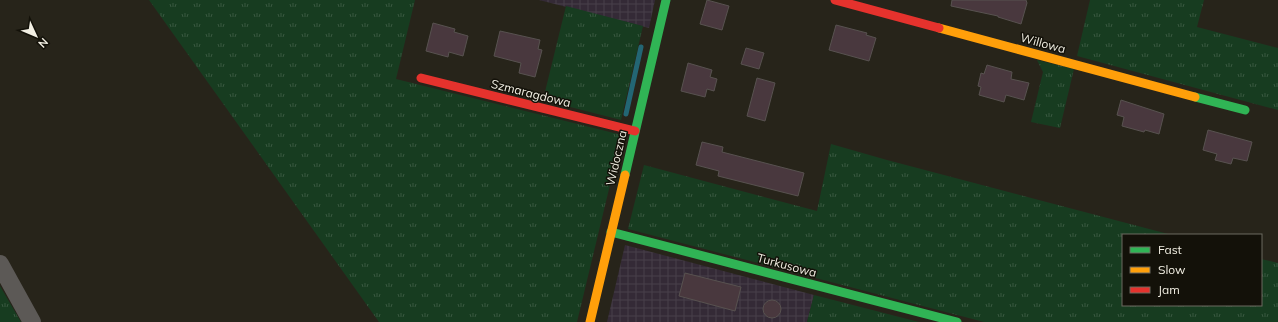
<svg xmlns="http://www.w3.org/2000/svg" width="1278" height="322" font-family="Mulish,sans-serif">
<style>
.industrial{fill:url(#industrial-grid)}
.grass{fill:url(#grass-tufts)}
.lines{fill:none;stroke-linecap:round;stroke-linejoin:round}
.stream{stroke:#236674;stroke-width:5}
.building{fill:#49383e;stroke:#585250}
.street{stroke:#5c5956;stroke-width:18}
.fast{stroke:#30b455;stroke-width:9}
.slow{stroke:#ff9f0a;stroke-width:9}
.jam{stroke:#e5322d;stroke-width:9}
.labels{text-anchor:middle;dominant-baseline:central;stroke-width:3;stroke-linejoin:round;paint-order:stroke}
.street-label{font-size:12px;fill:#f2efe3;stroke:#131109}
</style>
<defs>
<pattern id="industrial-grid" width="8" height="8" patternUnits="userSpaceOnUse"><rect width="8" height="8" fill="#342a36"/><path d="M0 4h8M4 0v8" fill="none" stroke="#483f49"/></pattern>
<pattern id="grass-tufts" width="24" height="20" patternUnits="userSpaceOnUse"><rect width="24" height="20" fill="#173c20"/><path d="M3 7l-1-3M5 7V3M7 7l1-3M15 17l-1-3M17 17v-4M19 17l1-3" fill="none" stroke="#395840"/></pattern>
</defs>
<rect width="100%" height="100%" fill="#27241a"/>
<path class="industrial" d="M 539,0 L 655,0 L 649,28 Z
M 625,245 L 814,295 L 807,322 L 607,322 Z"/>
<path class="grass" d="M 149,0 L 415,0 L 396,79 L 622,135 L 577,322 L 379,322 Z
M 1090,0 L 1204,0 L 1197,27 L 1278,48 L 1278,110 L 1077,56 Z
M 566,6 L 643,26 L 621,120 L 543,100 Z
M 1037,60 L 1074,69 L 1060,128 L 1031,122 L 1043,72 Z
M 831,144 L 887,160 L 1172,235 L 1123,235 L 1123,305 L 1261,305 L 1261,259 L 1278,263 L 1278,322 L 984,322 L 628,229 L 644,165 L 817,211 Z
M 0,286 L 21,322 L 0,322 Z
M 814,295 L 919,322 L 807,322 Z"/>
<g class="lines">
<path class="stream" d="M 626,114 L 641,47"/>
</g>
<path class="building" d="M 707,0 L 729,6 L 722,30 L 700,24 Z
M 952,0 L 1026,0 L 1027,3 L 1021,24 L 998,17 L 998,16 L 951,6 Z
M 433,23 L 455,29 L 454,32 L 468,36 L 463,56 L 449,52 L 448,57 L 426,51 Z
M 836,25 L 867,33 L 866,35 L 876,38 L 869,61 L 829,50 Z
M 500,31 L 540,40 L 538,49 L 542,50 L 535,77 L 519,73 L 521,63 L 494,56 Z
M 746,48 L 764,53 L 759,69 L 741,64 Z
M 688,63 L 712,70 L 710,77 L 717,79 L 714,91 L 707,89 L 705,97 L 681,91 Z
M 987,65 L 1012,72 L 1011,79 L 1029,83 L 1024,100 L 1006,95 L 1004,102 L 979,95 L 981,87 L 978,86 L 981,73 L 984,74 Z
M 757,78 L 775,83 L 765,121 L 747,116 Z
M 1121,100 L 1164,114 L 1159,134 L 1145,130 L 1144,132 L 1122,126 L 1124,117 L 1117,115 Z
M 1208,130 L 1252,142 L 1247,161 L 1233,158 L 1231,164 L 1215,160 L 1217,154 L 1203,150 Z
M 702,142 L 723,147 L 722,152 L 804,173 L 798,196 L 718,176 L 719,171 L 696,165 Z
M 685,273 L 741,287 L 735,311 L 679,296 Z
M763 309a9 9 0 1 1 18 0a9 9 0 1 1-18 0Z"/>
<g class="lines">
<path class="street" d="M 0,264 L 32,322"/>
<path class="fast" d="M 1195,97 L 1245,110
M 625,175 L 666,0
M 611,232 L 957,322"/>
<path class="slow" d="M 939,28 L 1195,97
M 590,322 L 625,175"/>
<path class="jam" d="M 835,0 L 939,28
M 421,78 L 635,131"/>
</g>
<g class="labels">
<g class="street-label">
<text transform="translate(1043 43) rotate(15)">Willowa</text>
<text transform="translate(531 93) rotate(14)">Szmaragdowa</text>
<text transform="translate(616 158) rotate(-77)">Widoczna</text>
<text transform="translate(787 265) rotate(15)">Turkusowa</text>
</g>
</g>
<rect x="1122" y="234" width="140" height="72" fill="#131109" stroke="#6c6a60"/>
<rect x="1130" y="247" width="20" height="6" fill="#30b455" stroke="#6c6a60"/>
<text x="1158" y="254" font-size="12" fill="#f2efe3">Fast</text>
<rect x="1130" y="267" width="20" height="6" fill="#ff9f0a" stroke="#6c6a60"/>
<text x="1158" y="274" font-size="12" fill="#f2efe3">Slow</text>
<rect x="1130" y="287" width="20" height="6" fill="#e5322d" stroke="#6c6a60"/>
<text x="1158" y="294" font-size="12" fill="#f2efe3">Jam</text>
<g transform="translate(36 36) rotate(134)" stroke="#131109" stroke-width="3" paint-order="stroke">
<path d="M0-3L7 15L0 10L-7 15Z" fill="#f2efe3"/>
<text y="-6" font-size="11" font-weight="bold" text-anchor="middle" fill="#f2efe3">N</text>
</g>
</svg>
